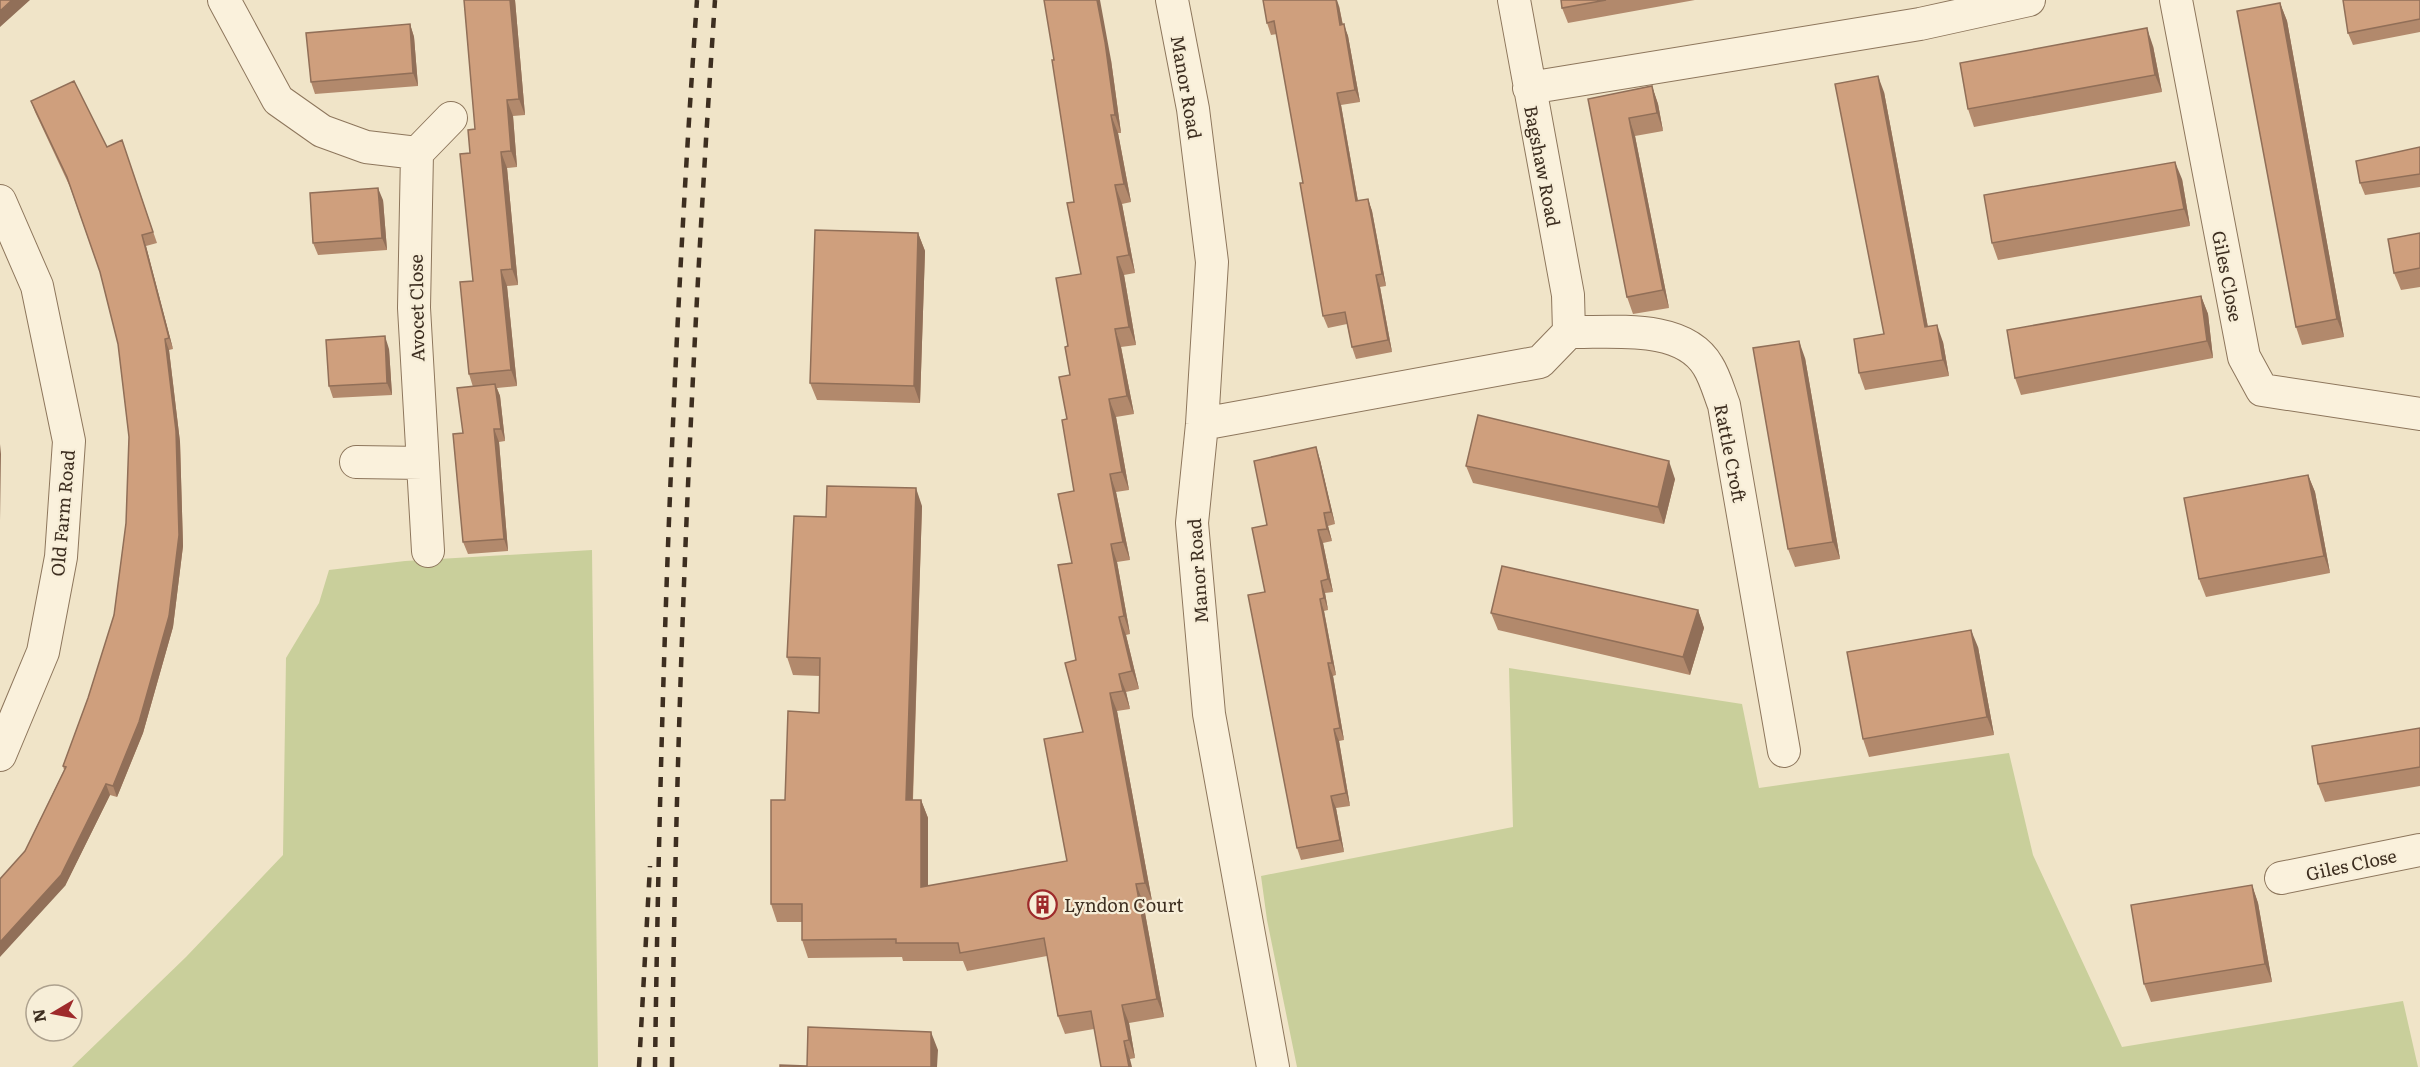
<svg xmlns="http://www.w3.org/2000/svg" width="2420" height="1067" font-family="Literata,serif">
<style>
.green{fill:#c9cf9b}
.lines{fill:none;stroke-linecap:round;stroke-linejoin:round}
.street-casing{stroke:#8d765c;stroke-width:34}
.street{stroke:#faf1dc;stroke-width:32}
.rail{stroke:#3d2e20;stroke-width:4.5;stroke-dasharray:10 10;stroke-linecap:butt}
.wall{fill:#b2896c}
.shaded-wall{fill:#916f58}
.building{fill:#cf9f7d;stroke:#916f58;stroke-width:1.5}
.labels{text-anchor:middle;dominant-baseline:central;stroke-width:4.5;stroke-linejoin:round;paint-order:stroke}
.street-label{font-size:18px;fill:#3d2e20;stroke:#f7eed8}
.poi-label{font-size:18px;fill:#3d2e20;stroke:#f7eed8;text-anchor:start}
</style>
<rect width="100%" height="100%" fill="#f0e4c8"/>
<path class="green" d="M 592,550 L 598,1067 L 72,1067 L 186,957 L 283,855 L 286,658 L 319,603 L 329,570 L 405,561 Z
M 1509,668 L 1742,704 L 1759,788 L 2009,753 L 2033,855 L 2122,1047 L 2403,1001 L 2418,1067 L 1297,1067 L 1267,920 L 1261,876 L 1513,827 Z"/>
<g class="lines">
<defs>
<path id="street" d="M 224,0 L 278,100 L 322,131 L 366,147 L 417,153 L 414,308 L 428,551
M 1172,0 L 1193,109 L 1212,262 L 1202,424 L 1192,523 L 1209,714 L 1273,1067
M 1514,0 L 1568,295 L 1569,332
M 2176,0 L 2244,357 L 2262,390 L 2420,414
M 1529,88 L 1920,24 L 2029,0
M 417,153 L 451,118
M 0,201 L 37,286 L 69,441 L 61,557 L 43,652 L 0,755
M 1202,424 L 1540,362 L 1569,332 C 1612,333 1683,323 1708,366 C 1715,377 1719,392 1724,405 L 1784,751
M 356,462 L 423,463
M 2281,878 L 2420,850"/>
</defs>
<use href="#street" class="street-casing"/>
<use href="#street" class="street"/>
<path class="rail" d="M 639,1067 L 650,866
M 655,1067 C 660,711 672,355 697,0
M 672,1067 C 676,711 691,355 715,0"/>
</g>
<path class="wall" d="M 464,0 L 515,0 L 525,115 L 513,116 L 517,167 L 507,168 L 518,285 L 507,286 L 517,386 L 497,388 L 500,396 L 505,441 L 499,442 L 508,551 L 468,554 L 463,542 L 463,433 L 473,387 L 469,374 L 473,281 L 470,153 L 475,129 Z
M 1561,0 L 1695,0 L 1568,23 L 1562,8 Z
M 2420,0 L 2420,32 L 2353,45 L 2348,33 Z
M 2280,3 L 2287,21 L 2344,337 L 2302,345 L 2296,327 Z
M 1339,6 L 1343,25 L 1348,36 L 1360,102 L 1341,105 L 1358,201 L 1368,199 L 1372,211 L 1386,286 L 1380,287 L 1392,352 L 1356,359 L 1352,347 L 1347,324 L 1328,328 L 1323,316 L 1303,183 L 1277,34 L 1271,35 L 1267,23 Z
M 410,24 L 414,37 L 418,86 L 315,94 L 311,82 Z
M 2153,46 L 2162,92 L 1974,127 L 1968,109 Z
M 1111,60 L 1121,133 L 1118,133 L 1131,202 L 1122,204 L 1135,273 L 1124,275 L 1136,345 L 1121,347 L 1134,414 L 1116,417 L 1129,490 L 1116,492 L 1130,560 L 1117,562 L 1130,634 L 1126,635 L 1139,689 L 1126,692 L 1130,709 L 1117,711 L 1152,901 L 1143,902 L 1164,1017 L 1129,1023 L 1135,1058 L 1130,1059 L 1094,1029 L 1065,1034 L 1058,1016 L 1047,956 L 967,971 L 963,961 L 903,961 L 902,957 L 808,958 L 802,940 L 802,922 L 777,922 L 771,904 L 785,800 L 819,713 L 820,676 L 793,675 L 787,657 L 826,517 L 922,506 L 913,800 L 921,800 L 928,818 L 928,886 L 1067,861 L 1083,732 L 1076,660 L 1072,563 L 1074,491 L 1067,419 L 1070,375 L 1068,346 L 1081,274 L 1074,202 Z
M 1652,86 L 1658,104 L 1663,131 L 1635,136 L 1669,308 L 1633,314 L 1627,297 L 1588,99 Z
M 1884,92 L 1928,327 L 1943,342 L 1949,376 L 1865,390 L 1859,373 L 1884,334 Z
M 31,101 L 107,147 L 122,140 L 157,243 L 146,246 L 173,349 L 169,350 L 180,442 L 183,546 L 173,627 L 143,733 L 117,797 L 110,795 L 65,886 L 25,851 L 64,770 L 63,766 L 88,698 L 114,615 L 126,523 L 129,437 L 118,344 L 100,272 L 70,187 L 35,112 Z
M 2420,147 L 2420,187 L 2365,195 L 2360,183 Z
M 2182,179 L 2190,226 L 1998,260 L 1992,243 Z
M 383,200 L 387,250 L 318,255 L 313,243 Z
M 918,233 L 925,251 L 920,403 L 817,400 L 810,383 Z
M 2420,233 L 2420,287 L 2401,290 L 2394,273 Z
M 2201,296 L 2208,314 L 2213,358 L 2021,395 L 2015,378 Z
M 389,349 L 392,395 L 333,398 L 329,386 Z
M 1805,358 L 1840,559 L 1795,567 L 1788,549 Z
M 1320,460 L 1335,524 L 1328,526 L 1332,541 L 1323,543 L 1333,592 L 1325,593 L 1328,610 L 1324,611 L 1336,675 L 1333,676 L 1344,740 L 1339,741 L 1350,806 L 1336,808 L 1344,852 L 1301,860 L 1297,848 L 1265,592 L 1267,525 Z
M 1466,466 L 1675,479 L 1664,524 L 1473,483 Z
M 2308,475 L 2315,492 L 2330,573 L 2206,597 L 2199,579 Z
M 1698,610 L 1704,628 L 1690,675 L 1498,630 L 1491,613 Z
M 1978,647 L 1994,735 L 1869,757 L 1863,739 Z
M 2420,728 L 2420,786 L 2325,802 L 2318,784 Z
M 2252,885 L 2258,903 L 2272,982 L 2151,1002 L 2144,984 Z"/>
<path class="shaded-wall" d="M 12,0 L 30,0 L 0,27 L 0,11 Z
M 510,0 L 515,0 L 525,115 L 519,99 Z
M 1097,0 L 1100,0 L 1111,60 L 1121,133 L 1115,115 Z
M 1336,0 L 1337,0 L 1339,6 L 1345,37 L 1340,25 Z
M 2280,3 L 2287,21 L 2344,337 L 2337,319 Z
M 410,24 L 414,37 L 418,86 L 413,73 Z
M 1344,24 L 1348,36 L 1360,102 L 1355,90 Z
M 2147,28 L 2153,46 L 2162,92 L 2155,75 Z
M 1878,76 L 1884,92 L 1931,344 L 1925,327 Z
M 1652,86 L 1658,104 L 1663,131 L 1657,113 Z
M 1337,93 L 1341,105 L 1360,213 L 1356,201 Z
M 507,100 L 513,116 L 517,167 L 511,151 Z
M 1111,115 L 1118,133 L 1131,202 L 1124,184 Z
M 1629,118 L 1635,136 L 1669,308 L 1663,290 Z
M 501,152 L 507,168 L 518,285 L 512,269 Z
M 2175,162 L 2182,179 L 2190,226 L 2184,209 Z
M 1115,185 L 1122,204 L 1135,273 L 1129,255 Z
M 378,188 L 383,200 L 387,250 L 382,238 Z
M 1368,199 L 1372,211 L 1386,286 L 1382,274 Z
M 918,233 L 925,251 L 920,403 L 914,386 Z
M 142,235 L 146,246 L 173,349 L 169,338 Z
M 1117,257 L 1124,275 L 1136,345 L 1129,327 Z
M 501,270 L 507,286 L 517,386 L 511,370 Z
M 1376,275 L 1380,287 L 1392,352 L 1388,340 Z
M 2201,296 L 2208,314 L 2213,358 L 2207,341 Z
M 1937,325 L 1943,342 L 1949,376 L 1943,360 Z
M 1115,329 L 1121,347 L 1134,414 L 1127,396 Z
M 385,336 L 389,349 L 392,395 L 387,383 Z
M 165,339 L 169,350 L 180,442 L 183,546 L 173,627 L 143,733 L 117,797 L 113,786 Z
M 1799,341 L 1805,358 L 1840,559 L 1833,542 Z
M 495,384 L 500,396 L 505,441 L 501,429 Z
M 1109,399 L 1116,417 L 1129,490 L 1122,472 Z
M 494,429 L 499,442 L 508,551 L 504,539 Z
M 0,444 L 1,454 L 0,521 Z
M 1316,447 L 1320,460 L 1335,524 L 1331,512 Z
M 1669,461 L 1675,479 L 1664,524 L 1658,507 Z
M 1110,474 L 1116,492 L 1130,560 L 1123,542 Z
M 2308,475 L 2315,492 L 2330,573 L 2324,556 Z
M 916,488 L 922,506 L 912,818 L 906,800 Z
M 1324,513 L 1328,526 L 1332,541 L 1327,529 Z
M 1318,530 L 1323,543 L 1333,592 L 1328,579 Z
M 1111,544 L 1117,562 L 1130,634 L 1124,616 Z
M 1321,581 L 1325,593 L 1328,610 L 1324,598 Z
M 1320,599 L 1324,611 L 1336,675 L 1332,663 Z
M 1698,610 L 1704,628 L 1690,675 L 1683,657 Z
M 1119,617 L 1126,635 L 1139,689 L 1132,671 Z
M 1971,630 L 1978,647 L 1994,735 L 1987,717 Z
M 1328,663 L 1333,676 L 1344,740 L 1340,728 Z
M 1119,674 L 1126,692 L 1130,709 L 1123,691 Z
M 1110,693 L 1117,711 L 1152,901 L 1145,883 Z
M 1334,729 L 1339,741 L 1350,806 L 1346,793 Z
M 106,784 L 110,795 L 65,886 L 0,957 L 0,942 Z
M 1331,796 L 1336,808 L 1344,852 L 1340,840 Z
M 921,800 L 928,818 L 928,905 L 921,887 Z
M 1136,884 L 1143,902 L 1164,1017 L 1157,999 Z
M 2252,885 L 2258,903 L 2272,982 L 2265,964 Z
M 1122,1005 L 1129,1023 L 1135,1058 L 1129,1040 Z
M 931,1032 L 938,1050 L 937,1067 L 931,1067 Z
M 1124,1041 L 1130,1059 L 1132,1067 L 1129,1067 Z"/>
<path class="building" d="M 0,0 L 12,0 L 0,11 Z
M 464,0 L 510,0 L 519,99 L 507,100 L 511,151 L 501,152 L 512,269 L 501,270 L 511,370 L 469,374 L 460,282 L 473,281 L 460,154 L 470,153 L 468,130 L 475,129 Z
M 1044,0 L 1097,0 L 1105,42 L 1115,115 L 1111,115 L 1124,184 L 1115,185 L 1129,255 L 1117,257 L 1129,327 L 1115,329 L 1127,396 L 1109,399 L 1122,472 L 1110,474 L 1123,542 L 1111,544 L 1124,616 L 1119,617 L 1132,671 L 1119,674 L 1123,691 L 1110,693 L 1145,883 L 1136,884 L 1157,999 L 1122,1005 L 1129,1040 L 1124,1041 L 1129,1067 L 1101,1067 L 1091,1011 L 1058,1016 L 1044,938 L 960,953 L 958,943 L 896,943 L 896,939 L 802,940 L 802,904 L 771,904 L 771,800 L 785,800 L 788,711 L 819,713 L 820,658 L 787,657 L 794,516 L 826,517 L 827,486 L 916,488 L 906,800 L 921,800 L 921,887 L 1067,861 L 1044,739 L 1083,732 L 1065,663 L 1076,660 L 1058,565 L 1072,563 L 1058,494 L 1074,491 L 1062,420 L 1067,419 L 1059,377 L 1070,375 L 1065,347 L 1068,346 L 1056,278 L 1081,274 L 1067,203 L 1074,202 L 1052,60 L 1054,60 Z
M 1263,0 L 1336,0 L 1340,25 L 1344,24 L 1355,90 L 1337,93 L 1356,201 L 1368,199 L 1382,274 L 1376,275 L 1388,340 L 1352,347 L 1345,312 L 1323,316 L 1300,183 L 1303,183 L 1274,21 L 1267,23 Z
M 1561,0 L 1606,0 L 1562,8 Z
M 2343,0 L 2420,0 L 2420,19 L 2348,33 Z
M 2280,3 L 2337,319 L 2296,327 L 2237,11 Z
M 410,24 L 413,73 L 311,82 L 306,33 Z
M 2147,28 L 2155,75 L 1968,109 L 1960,63 Z
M 1878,76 L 1925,327 L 1937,325 L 1943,360 L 1859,373 L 1854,339 L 1884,334 L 1835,84 Z
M 74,81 L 107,147 L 122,140 L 153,232 L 142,235 L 169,338 L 165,339 L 176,431 L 179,535 L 169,616 L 139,722 L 113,786 L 106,784 L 61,875 L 0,942 L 0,879 L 25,851 L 66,767 L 63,766 L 88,698 L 114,615 L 126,523 L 129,437 L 118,344 L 100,272 L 67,177 L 31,101 Z
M 1652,86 L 1657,113 L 1629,118 L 1663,290 L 1627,297 L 1588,99 Z
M 2420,147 L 2420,174 L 2360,183 L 2356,161 Z
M 2175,162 L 2184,209 L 1992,243 L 1984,195 Z
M 378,188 L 382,238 L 313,243 L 310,193 Z
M 815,230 L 918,233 L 914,386 L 810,383 Z
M 2420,233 L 2420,268 L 2394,273 L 2388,239 Z
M 2201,296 L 2207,341 L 2015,378 L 2007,330 Z
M 385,336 L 387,383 L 329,386 L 326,340 Z
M 1799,341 L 1833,542 L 1788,549 L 1753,348 Z
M 495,384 L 501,429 L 494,429 L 504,539 L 463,542 L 453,434 L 463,433 L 457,388 Z
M 1478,415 L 1669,461 L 1658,507 L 1466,466 Z
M 1316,447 L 1331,512 L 1324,513 L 1327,529 L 1318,530 L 1328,579 L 1321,581 L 1324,598 L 1320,599 L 1332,663 L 1328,663 L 1340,728 L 1334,729 L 1346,793 L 1331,796 L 1340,840 L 1297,848 L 1248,595 L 1265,592 L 1252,528 L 1267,525 L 1254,461 Z
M 2308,475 L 2324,556 L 2199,579 L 2184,498 Z
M 1502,566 L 1698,610 L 1683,657 L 1491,613 Z
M 1971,630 L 1987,717 L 1863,739 L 1847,652 Z
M 2420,728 L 2420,767 L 2318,784 L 2312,746 Z
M 2252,885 L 2265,964 L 2144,984 L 2131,905 Z
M 808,1027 L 931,1032 L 931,1067 L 780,1067 L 780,1065 L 807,1066 Z"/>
<defs>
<symbol id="building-ring" viewBox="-11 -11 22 22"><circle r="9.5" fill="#f7eed8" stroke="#9e2a2b" stroke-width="1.5"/><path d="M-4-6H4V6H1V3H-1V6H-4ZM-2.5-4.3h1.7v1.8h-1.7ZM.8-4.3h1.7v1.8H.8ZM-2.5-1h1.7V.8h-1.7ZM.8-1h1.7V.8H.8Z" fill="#9e2a2b"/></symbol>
</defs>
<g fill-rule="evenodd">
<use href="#building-ring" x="1026" y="888" width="33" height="33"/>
</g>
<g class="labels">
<g class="street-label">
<text transform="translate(1187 87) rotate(80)">Manor Road</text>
<text transform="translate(1543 166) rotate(79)">Bagshaw Road</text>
<text transform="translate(2228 276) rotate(79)">Giles Close</text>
<text transform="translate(416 308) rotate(-91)">Avocet Close</text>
<text transform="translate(1731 453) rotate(79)">Rattle Croft</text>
<text transform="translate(62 513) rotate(-85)">Old Farm Road</text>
<text transform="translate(1197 571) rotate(-94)">Manor Road</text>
<text transform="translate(2351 864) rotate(-12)">Giles Close</text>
</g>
<g class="poi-label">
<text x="1064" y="904">Lyndon Court</text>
</g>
</g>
<g transform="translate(54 1013) rotate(260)"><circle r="28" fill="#f7eed8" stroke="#ada18e" stroke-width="1.5"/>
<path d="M0-4.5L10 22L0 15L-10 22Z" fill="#9e2a2b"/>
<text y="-9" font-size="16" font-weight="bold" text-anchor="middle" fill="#3d2e20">N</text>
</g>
</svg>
